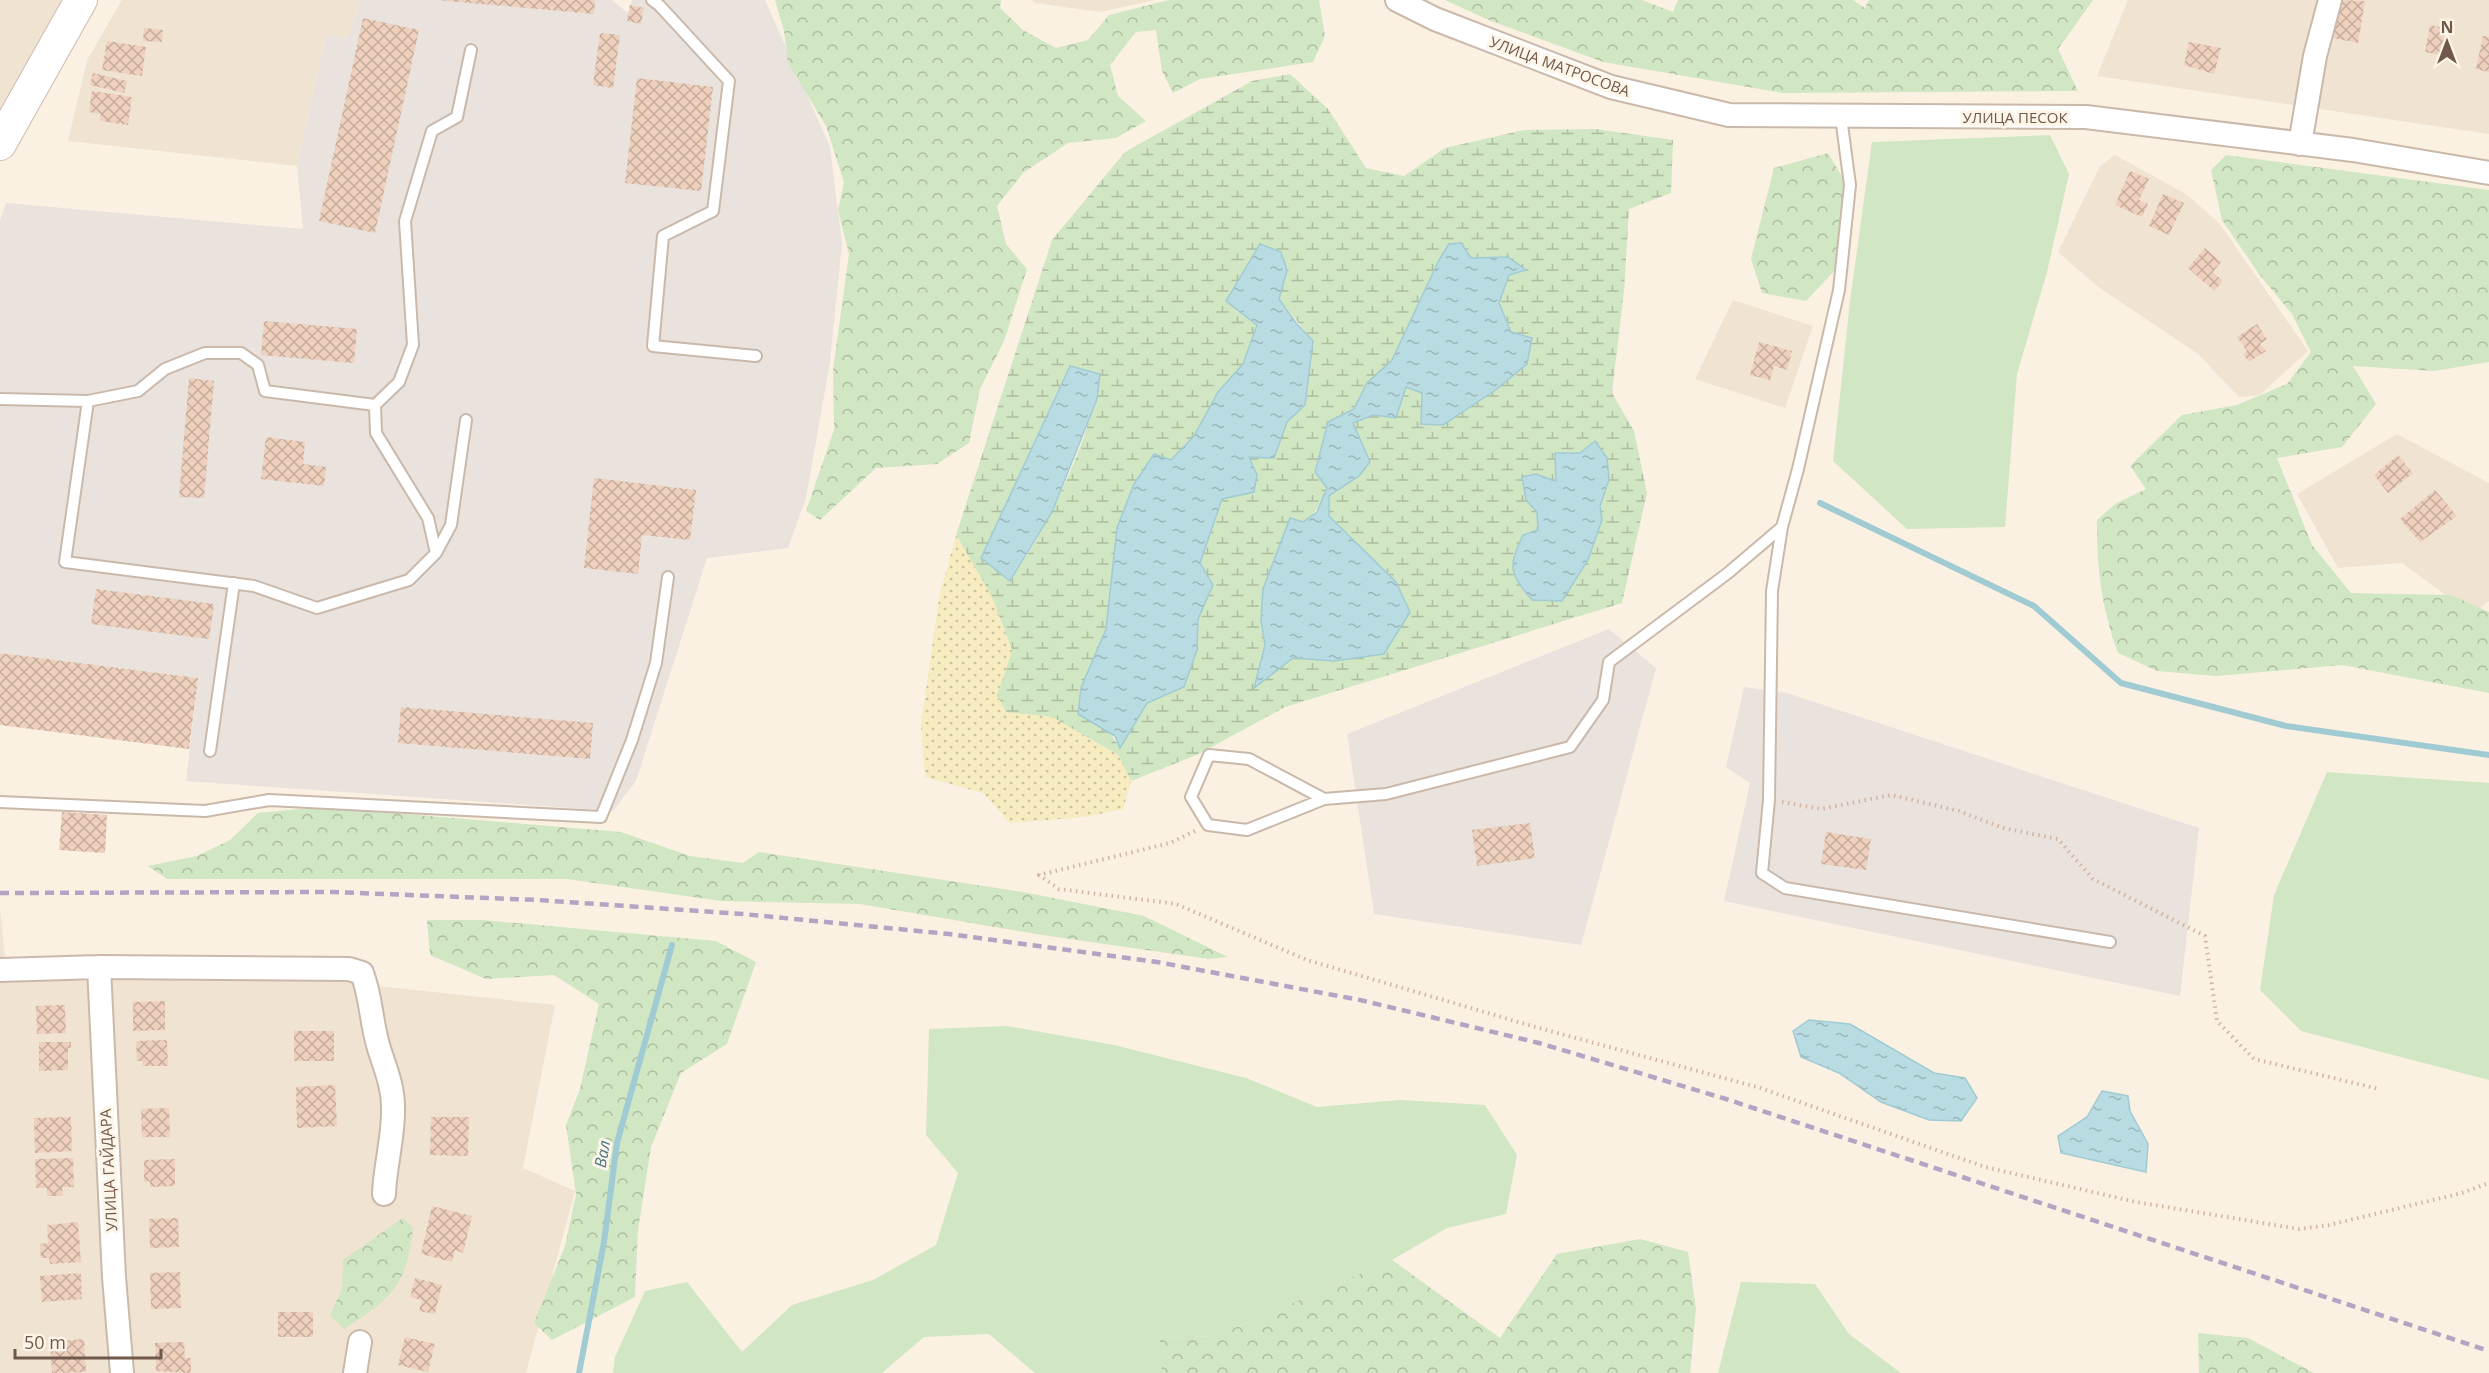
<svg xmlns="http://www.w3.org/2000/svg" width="2489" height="1373" font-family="'Open Sans',sans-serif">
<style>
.residential{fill:#f1e3d2}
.industrial{fill:#eae3dd}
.grass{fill:#d1e6c3}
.forest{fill:url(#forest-crowns)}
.wetland{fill:url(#wetland-marsh);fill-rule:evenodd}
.sand{fill:url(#sand-dots)}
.water{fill:url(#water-ripples);stroke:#a0cbd3;stroke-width:1.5}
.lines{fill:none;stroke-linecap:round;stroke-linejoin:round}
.stream{stroke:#a0cbd3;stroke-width:6}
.building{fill:url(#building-cross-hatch)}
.lane-casing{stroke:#cab9aa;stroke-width:14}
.street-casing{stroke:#cab9aa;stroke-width:26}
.secondary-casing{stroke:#cfbbab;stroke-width:34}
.path{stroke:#d2b4a0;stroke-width:4;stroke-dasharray:1.5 4.5;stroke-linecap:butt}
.lane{stroke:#fff;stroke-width:10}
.street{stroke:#fff;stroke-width:22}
.secondary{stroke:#fff;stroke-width:32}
.rail{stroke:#b4a3c2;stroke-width:4.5;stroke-dasharray:9 6;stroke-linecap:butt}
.labels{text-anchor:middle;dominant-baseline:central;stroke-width:6;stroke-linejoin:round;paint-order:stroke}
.street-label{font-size:15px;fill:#70584b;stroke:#fef5e9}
.water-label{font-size:16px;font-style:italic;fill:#477882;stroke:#fef5e9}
</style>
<defs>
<pattern id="forest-crowns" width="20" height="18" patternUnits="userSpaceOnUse" patternTransform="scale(1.5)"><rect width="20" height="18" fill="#d1e6c3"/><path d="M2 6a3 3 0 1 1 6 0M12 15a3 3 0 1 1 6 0" fill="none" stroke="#aebda0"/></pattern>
<pattern id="wetland-marsh" width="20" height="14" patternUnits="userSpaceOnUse" patternTransform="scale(1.5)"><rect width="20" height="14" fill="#d1e6c3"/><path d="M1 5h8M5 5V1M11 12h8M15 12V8" fill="none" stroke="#aebda0"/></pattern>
<pattern id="sand-dots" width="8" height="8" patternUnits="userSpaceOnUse" patternTransform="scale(1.5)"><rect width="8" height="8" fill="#f7ebc0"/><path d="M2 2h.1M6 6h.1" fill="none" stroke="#ccc19e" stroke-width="1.8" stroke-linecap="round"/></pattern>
<pattern id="water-ripples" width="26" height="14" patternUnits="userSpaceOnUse" patternTransform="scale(1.5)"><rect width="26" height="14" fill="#b9dce2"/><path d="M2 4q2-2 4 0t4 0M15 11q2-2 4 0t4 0" fill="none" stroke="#9bb5b9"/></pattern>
<pattern id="building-cross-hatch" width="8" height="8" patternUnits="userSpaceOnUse" patternTransform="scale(1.5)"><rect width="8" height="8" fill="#eed0bd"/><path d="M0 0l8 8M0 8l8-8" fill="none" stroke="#c5ac9c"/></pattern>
</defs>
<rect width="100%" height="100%" fill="#faf1e3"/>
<path class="residential" d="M 0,0 L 68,0 L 0,116 Z
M 122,0 L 361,0 L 347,38 L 326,35 L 297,166 L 68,141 L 87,60 Z
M 1032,0 L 1155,0 L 1100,12 L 1035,3 Z
M 2128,0 L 2489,0 L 2489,134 L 2097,76 Z
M 2115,155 L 2186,194 L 2219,223 L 2308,351 L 2260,395 L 2239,397 L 2198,354 L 2097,286 L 2058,252 L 2100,166 Z
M 1733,300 L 1813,326 L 1785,408 L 1695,379 Z
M 2397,434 L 2489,483 L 2489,601 L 2472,614 L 2402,563 L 2338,568 L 2297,494 Z
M 0,910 L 7,974 L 314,979 L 555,1005 L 523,1168 L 575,1191 L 526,1373 L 0,1373 Z"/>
<path class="industrial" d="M 361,0 L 612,0 L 628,13 L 632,0 L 765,0 L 830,147 L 842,244 L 830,362 L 806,498 L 788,548 L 707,558 L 636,781 L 613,811 L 186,781 L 198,678 L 0,653 L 0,221 L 6,203 L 303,229 L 297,166 L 326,35 L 347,38 Z
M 1609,629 L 1656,668 L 1581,945 L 1374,914 L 1347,734 Z
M 1744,687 L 1787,693 L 2199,828 L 2180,996 L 1724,901 L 1750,783 L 1726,767 Z"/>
<path class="grass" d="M 2050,135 L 2069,174 L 2047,272 L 2017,374 L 2005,527 L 1907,529 L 1833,461 L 1850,301 L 1872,142 Z
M 2327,772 L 2489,783 L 2489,1080 L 2301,1031 L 2260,990 L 2274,895 Z
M 1007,1026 L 1114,1045 L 1246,1078 L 1317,1107 L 1400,1100 L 1485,1105 L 1517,1155 L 1506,1214 L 1447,1228 L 1392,1260 L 1216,1336 L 1161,1338 L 1162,1373 L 1035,1373 L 989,1334 L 924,1337 L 882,1373 L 613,1373 L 615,1357 L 645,1291 L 687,1282 L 742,1352 L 792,1305 L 873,1280 L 936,1245 L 958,1173 L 926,1135 L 929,1029 Z
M 1741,1282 L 1815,1284 L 1849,1334 L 1901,1373 L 1718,1373 Z"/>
<path class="forest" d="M 775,0 L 1001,0 L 1000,8 L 1023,30 L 1056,48 L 1088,40 L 1109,15 L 1169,0 L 1319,0 L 1325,36 L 1313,62 L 1200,79 L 1173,93 L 1162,71 L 1156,30 L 1136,32 L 1110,65 L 1118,96 L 1146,121 L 1116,138 L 1068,143 L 1023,173 L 997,206 L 1006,244 L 1027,269 L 1004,341 L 980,389 L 969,443 L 937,464 L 876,468 L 820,520 L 806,511 L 834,430 L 833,370 L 849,254 L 838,210 L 844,182 L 826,126 L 788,63 L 784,31 Z
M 1445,0 L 1642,0 L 1673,12 L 1678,0 L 1853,0 L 1865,8 L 1869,0 L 2093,0 L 2058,49 L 2078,91 L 1783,93 L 1603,62 L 1491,21 Z
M 1828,153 L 1848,187 L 1839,266 L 1806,301 L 1762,293 L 1751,259 L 1774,168 Z
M 2226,155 L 2489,190 L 2489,362 L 2434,371 L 2353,366 L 2376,404 L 2342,447 L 2277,458 L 2312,545 L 2351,593 L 2451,595 L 2489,612 L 2489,693 L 2342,665 L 2216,676 L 2157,671 L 2118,653 C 2102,611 2096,565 2097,520 L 2115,504 L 2146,489 L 2130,466 L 2182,415 L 2237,405 L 2287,384 L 2311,352 L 2292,314 L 2259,274 L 2222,220 L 2211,170 Z
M 321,807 L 621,832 L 690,856 L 743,863 L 759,852 L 1023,892 L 1144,916 L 1228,957 L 1209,959 L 1042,935 L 860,904 L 721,901 L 567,879 L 167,879 L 148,866 L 197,856 L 230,840 L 258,813 Z
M 427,920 L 483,920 L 716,941 L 756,962 L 727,1044 L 681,1073 L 651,1147 L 638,1230 L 635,1297 L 552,1340 L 534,1323 L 565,1246 L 576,1194 L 566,1125 L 580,1089 L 599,1004 L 554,975 L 486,979 L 430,955 Z
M 403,1218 L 413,1228 C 407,1286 391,1299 344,1329 L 330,1315 L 342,1289 L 343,1260 Z
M 1640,1239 L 1688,1252 L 1696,1309 L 1690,1373 L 1162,1373 L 1160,1338 L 1216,1336 L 1392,1260 L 1500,1338 L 1557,1254 Z
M 2198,1333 L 2248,1338 L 2314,1373 L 2199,1373 Z"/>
<path class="wetland" d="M 1290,74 L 1328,109 L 1366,168 L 1404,176 L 1445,148 L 1524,130 L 1596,129 L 1673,140 L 1671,193 L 1629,209 L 1624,291 L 1612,393 L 1634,431 L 1647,493 L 1622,603 L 1285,707 L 1199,754 L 1131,781 L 1118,755 L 1052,717 L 1006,713 L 997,695 L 1012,650 L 992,597 L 956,535 L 1052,240 L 1125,152 L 1252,81 ZM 1461,243 L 1471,258 L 1508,257 L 1509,274 L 1499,303 L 1526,364 L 1497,389 L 1443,425 L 1422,393 L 1406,387 L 1373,415 L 1352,423 L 1359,476 L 1329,496 L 1329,516 L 1357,542 L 1334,661 L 1293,658 L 1254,687 L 1303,522 C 1337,500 1328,458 1328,422 L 1354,409 L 1367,383 L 1392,360 L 1439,260 L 1449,244 ZM 1260,245 L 1282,252 L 1287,270 L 1279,299 L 1313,341 L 1305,405 L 1287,422 L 1274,458 L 1248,457 L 1223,499 L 1200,563 L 1213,585 L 1198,619 L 1197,650 L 1184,687 L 1147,703 L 1120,748 L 1081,688 L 1106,629 L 1117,528 L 1154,454 L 1171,460 L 1194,436 L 1218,392 L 1243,364 L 1257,325 ZM 1069,366 L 1099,374 C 1095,430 1044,537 1009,581 L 981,558 ZM 1580,453 L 1609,480 L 1600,506 L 1602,520 L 1588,560 L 1538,530 L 1537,512 L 1526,500 L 1536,474 L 1556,481 L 1562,455 Z"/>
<path class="sand" d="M 956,535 L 992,597 L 1012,651 L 997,695 L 1006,712 L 1052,717 L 1118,755 L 1131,781 L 1123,809 L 1085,817 L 1010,823 L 983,793 L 925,777 L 921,725 L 939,598 Z"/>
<path class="water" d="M 1461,243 L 1471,258 L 1508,257 L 1526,270 L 1509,275 L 1499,303 L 1511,332 L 1532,338 L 1527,364 L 1497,389 L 1443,425 L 1421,424 L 1422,393 L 1406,387 L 1396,418 L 1373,415 L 1353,423 L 1370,462 L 1359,476 L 1329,496 L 1329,516 L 1396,582 L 1410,612 L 1384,654 L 1334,661 L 1293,658 L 1254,688 L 1265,645 L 1261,620 L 1263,589 L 1290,518 L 1303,522 L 1317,512 L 1327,488 L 1315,472 L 1328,422 L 1354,409 L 1367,383 L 1392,360 L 1439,260 L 1449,244 Z
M 1260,244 L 1281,252 L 1287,270 L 1279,299 L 1296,323 L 1313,341 L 1305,405 L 1287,422 L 1274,458 L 1249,457 L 1257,475 L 1254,492 L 1222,499 L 1200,563 L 1213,585 L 1198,619 L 1197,650 L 1184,687 L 1147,703 L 1120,748 L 1115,736 L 1078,714 L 1081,688 L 1106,629 L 1117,528 L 1134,484 L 1154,454 L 1171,460 L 1194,436 L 1218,392 L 1243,364 L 1257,325 L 1226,301 Z
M 1070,366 L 1100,374 L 1097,399 L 1052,512 L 1010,581 L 981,558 Z
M 1595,441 L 1607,458 L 1609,480 L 1600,506 L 1602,520 L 1588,560 L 1562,601 L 1532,600 C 1509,573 1508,567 1523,535 L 1538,530 L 1537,512 L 1526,500 L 1522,477 L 1536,474 L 1556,481 L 1555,453 L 1580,453 Z
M 1809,1020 L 1850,1024 L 1934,1073 L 1965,1078 L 1977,1098 L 1961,1121 L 1929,1120 L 1881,1102 L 1839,1073 L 1801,1057 L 1793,1031 Z
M 2102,1091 L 2128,1096 L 2130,1111 L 2148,1144 L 2146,1172 L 2061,1153 L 2058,1136 L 2087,1117 Z"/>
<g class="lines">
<path class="stream" d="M 1820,503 L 2034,606 L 2121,683 L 2286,726 L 2489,755
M 579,1373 L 604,1242 L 617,1143 L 672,945"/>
</g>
<path class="building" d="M 437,0 L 595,0 L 594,14 Z
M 2340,0 L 2365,1 L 2358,43 L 2333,38 Z
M 630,5 L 644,8 L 641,24 L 627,21 Z
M 363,18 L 419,30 L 375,233 L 319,221 Z
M 2430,25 L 2446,28 L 2440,55 L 2425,52 Z
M 144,28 L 163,30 L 162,42 L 143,41 Z
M 600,33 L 620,35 L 613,88 L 593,85 Z
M 2483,36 L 2489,37 L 2489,72 L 2476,69 Z
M 107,41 L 146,47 L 142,76 L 102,70 Z
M 2189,42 L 2221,48 L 2214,74 L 2184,65 Z
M 93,73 L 127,81 L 124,93 L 90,85 Z
M 637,78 L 713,87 L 701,191 L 625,183 Z
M 92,91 L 132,97 L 128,125 L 100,121 L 101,114 L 89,112 Z
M 2130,171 L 2149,179 L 2139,200 L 2148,204 L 2142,217 L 2115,205 Z
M 2163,194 L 2184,203 L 2169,235 L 2149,226 Z
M 2205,248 L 2221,262 L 2213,272 L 2223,281 L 2214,291 L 2188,268 Z
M 264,321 L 357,329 L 354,363 L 261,355 Z
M 2257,324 L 2267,339 L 2260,344 L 2266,351 L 2249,362 L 2243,354 L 2247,351 L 2237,337 Z
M 1759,342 L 1792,351 L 1787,370 L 1774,366 L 1770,380 L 1750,375 Z
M 189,378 L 214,381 L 204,498 L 179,497 Z
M 266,437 L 305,442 L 303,464 L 326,467 L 324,486 L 261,479 Z
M 2398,455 L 2413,473 L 2388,493 L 2374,475 Z
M 594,478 L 696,490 L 690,540 L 642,535 L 638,574 L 584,568 Z
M 2435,490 L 2457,516 L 2420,542 L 2400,519 Z
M 96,589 L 214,604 L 209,639 L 91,624 Z
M 0,653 L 198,678 L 189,749 L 0,725 Z
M 401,707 L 593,723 L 590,759 L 398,743 Z
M 62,812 L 107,815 L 105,853 L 59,850 Z
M 1530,823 L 1535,858 L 1477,866 L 1472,830 Z
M 1826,832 L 1871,839 L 1866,870 L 1821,864 Z
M 165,1001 L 165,1030 L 133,1031 L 133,1002 Z
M 65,1005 L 66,1033 L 37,1034 L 36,1006 Z
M 294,1031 L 334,1031 L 334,1061 L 294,1061 Z
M 167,1040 L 168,1066 L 143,1066 L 142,1061 L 137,1061 L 136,1041 Z
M 39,1042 L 71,1042 L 71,1048 L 68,1048 L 68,1070 L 39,1071 Z
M 335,1085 L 337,1126 L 297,1128 L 296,1087 Z
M 169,1108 L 170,1137 L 142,1137 L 141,1109 Z
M 71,1117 L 72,1151 L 35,1153 L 34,1118 Z
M 431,1117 L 469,1117 L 468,1156 L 430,1155 Z
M 73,1158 L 74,1187 L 62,1187 L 63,1196 L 47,1196 L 47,1188 L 36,1188 L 35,1159 Z
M 175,1159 L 175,1186 L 150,1187 L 150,1181 L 144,1182 L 144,1160 Z
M 432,1206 L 472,1216 L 463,1253 L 455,1250 L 452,1262 L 421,1254 Z
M 178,1218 L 179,1247 L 150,1248 L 149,1219 Z
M 78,1222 L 81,1262 L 50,1264 L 49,1258 L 41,1258 L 40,1244 L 48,1243 L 47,1225 Z
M 180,1272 L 181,1308 L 151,1309 L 150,1273 Z
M 81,1273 L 82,1299 L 42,1302 L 40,1276 Z
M 415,1278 L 442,1285 L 435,1314 L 419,1311 L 422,1300 L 410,1297 Z
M 278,1312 L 313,1312 L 313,1337 L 278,1337 Z
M 405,1337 L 435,1344 L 428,1372 L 398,1365 Z
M 84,1339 L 86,1372 L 52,1373 L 50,1342 Z
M 184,1342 L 185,1358 L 191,1358 L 191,1373 L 156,1371 L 155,1343 Z"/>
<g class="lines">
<defs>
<path id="lane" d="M 652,0 L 659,5 L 729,81 L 713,211 L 663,236 L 653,346 L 756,356
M 1841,117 L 1850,185 L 1839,290 L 1798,469 L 1782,527 L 1772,591 L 1769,800 L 1762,873 L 1785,888 L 2110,942
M 0,399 L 88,401 L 138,391 L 165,369 L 205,353 L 241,353 L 258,365 L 265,391 L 375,405 L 399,382 L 413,345 L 405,221 L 432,131 L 457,117 L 471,50
M 88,401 L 65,562 L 254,586 L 317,608 L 409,580 L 436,553 L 451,525 L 466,420
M 375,405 L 376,433 L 428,518 L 436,553
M 210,751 L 234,583
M 1324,799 L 1249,759 L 1209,755 L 1191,797 L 1208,825 L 1247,830 L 1324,799 L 1386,794 L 1570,747 L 1603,700 L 1609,662 L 1728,573 L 1782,527
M 0,802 L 205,811 L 269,800 L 601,817 L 632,740 L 656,663 L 668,577"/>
<path id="street" d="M 1397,0 L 1435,19 L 1611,87 L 1729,115 L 2086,117 L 2353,150 L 2489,173
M 2300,144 L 2315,56 L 2330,0
M 99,967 L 114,1277 L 122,1373
M 0,970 L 99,967 L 349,969 L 362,973 C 371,996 371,1021 378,1045 C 384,1066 393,1084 393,1107 C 394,1136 385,1165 384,1194
M 355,1373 L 360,1342"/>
<path id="secondary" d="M 0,144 L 81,0"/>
</defs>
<use href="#lane" class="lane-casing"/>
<use href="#street" class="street-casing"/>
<use href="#secondary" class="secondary-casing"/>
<path class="path" d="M 1782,802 L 1821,809 L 1891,795 L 1959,811 L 2003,828 L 2058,839 L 2093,879 L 2205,936 L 2217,1021 L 2254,1059 L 2379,1089
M 1195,831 L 1170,843 L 1039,875 L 1059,889 L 1176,904 L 1307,960 L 1539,1028 L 1757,1087 L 1985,1167 L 2136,1202 L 2299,1229 L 2329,1225 L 2462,1193 L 2489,1183"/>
<use href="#lane" class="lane"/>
<use href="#street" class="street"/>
<use href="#secondary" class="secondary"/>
<path class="rail" d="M 0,893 L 332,892 L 538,900 L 743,914 L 949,934 L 1157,962 L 1360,1000 L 1539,1043 L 1726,1099 L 2489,1351"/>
</g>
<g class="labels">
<g class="street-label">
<text transform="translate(1560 66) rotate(20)">УЛИЦА МАТРОСОВА</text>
<text x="2015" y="117">УЛИЦА ПЕСОК</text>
<text transform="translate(108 1170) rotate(-93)">УЛИЦА ГАЙДАРА</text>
</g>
<g class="water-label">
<text transform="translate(602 1154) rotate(-80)">Вал</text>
</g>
</g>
<g transform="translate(2447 42)" stroke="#fef5e9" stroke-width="4.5" paint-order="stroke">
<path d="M0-4.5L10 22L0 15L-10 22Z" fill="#70584b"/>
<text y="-9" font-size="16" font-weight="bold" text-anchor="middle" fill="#70584b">N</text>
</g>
<path d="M15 1349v9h146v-9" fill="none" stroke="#70584b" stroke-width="3"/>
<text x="24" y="1349" font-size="18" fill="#70584b" stroke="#fef5e9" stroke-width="4.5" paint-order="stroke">50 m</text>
</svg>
